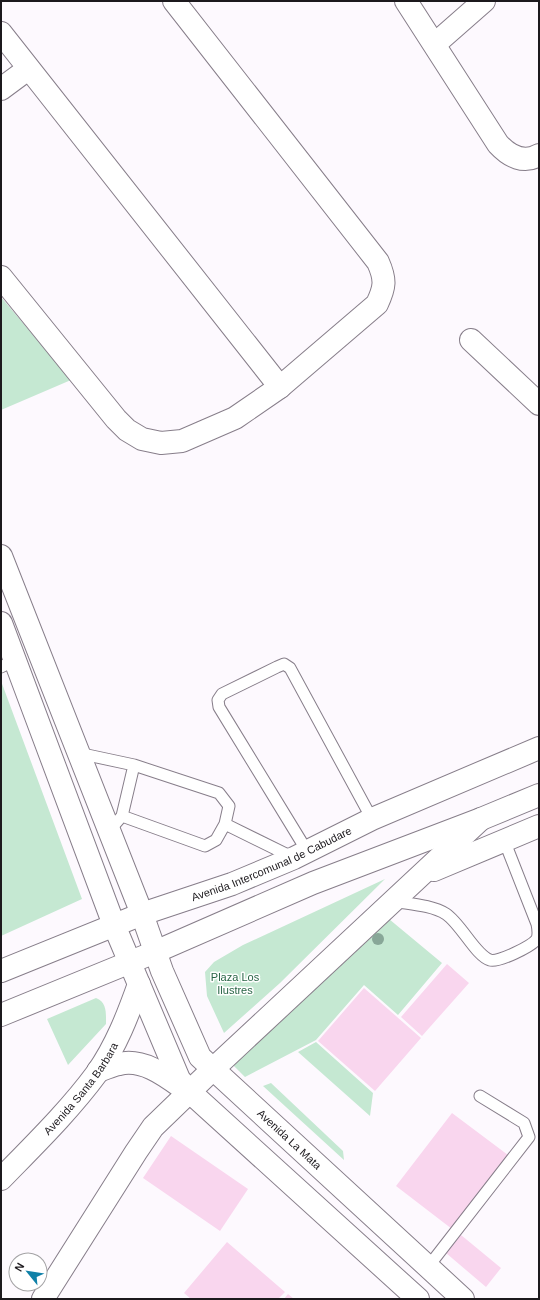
<svg xmlns="http://www.w3.org/2000/svg" width="540" height="1300" font-family="Helvetica,sans-serif">
<style>
.green{fill:#c5e8d2}
.building{fill:#f9d6ee}
.lines{fill:none;stroke-linecap:round;stroke-linejoin:round}
.service-casing{stroke:#877e8a;stroke-width:13}
.minor-casing{stroke:#877e8a;stroke-width:24}
.tertiary-casing{stroke:#877e8a;stroke-width:24}
.trunk-casing{stroke:#877e8a;stroke-width:24}
.service{stroke:#fff;stroke-width:11}
.minor{stroke:#fff;stroke-width:22}
.tertiary{stroke:#fff;stroke-width:22}
.trunk{stroke:#fff;stroke-width:22}
.tree{fill:#88a798}
.labels{text-anchor:middle;dominant-baseline:central;stroke-width:3;stroke-linejoin:round;paint-order:stroke}
.street-label{font-size:11px;fill:#1c191d;stroke:#fff}
.park-label{font-size:11px;fill:#286445;stroke:#fff}
</style>
<rect width="100%" height="100%" fill="#fdf9fe"/>
<path class="green" d="M 1,297 L 71,380 L 1,410 Z
M 1,681 L 82,899 L 1,936 Z
M 385,879 L 280,983 L 224,1033 L 207,996 L 205,972 L 214,962 L 243,945 Z
M 389,919 L 442,963 L 398,1015 L 364,985 L 316,1040 L 245,1077 L 232,1064 Z
M 96,998 C 107,1002 106,1013 106,1024 L 68,1065 L 47,1019 Z
M 316,1042 L 373,1093 L 370,1116 L 298,1052 Z
M 271,1083 L 343,1151 L 344,1160 L 263,1086 Z"/>
<path class="building" d="M 447,964 L 469,983 L 422,1036 L 401,1017 Z
M 364,988 L 421,1038 L 375,1091 L 318,1041 Z
M 452,1113 L 508,1155 L 452,1229 L 396,1186 Z
M 171,1136 L 248,1189 L 220,1231 L 143,1178 Z
M 461,1235 L 501,1268 L 486,1287 L 446,1253 Z
M 227,1242 L 285,1292 L 278,1299 L 191,1299 L 184,1293 Z
M 288,1294 L 294,1299 L 284,1299 Z"/>
<g class="lines">
<defs>
<path id="service" d="M 1,667 L 15,660
M 78,753 L 134,765 L 219,793 L 229,806 L 225,824 L 294,858
M 122,816 L 134,765
M 109,831 L 122,816 L 205,846 L 216,840 L 225,824
M 307,851 L 219,707 L 218,700 L 222,694 L 277,667 L 284,664 L 290,668 L 372,819
M 393,901 C 409,904 432,905 446,914 C 461,924 476,956 490,960 C 498,963 532,946 537,939 C 539,934 538,929 537,924 L 504,840
M 428,1267 L 529,1137 L 524,1123 L 480,1096"/>
<g id="minor">
<path d="M 406,1 L 498,144 C 510,157 524,164 539,155"/>
<path d="M 1,33 L 280,387"/>
<path d="M 435,44 L 484,1"/>
<path d="M 1,89 L 28,69"/>
<path d="M 1,277 L 116,419 L 127,430 L 142,439 L 161,443 L 182,441 L 235,418 L 280,387 L 377,304 C 385,287 386,280 378,262 L 174,1"/>
<path d="M 471,340 L 539,404"/>
<path d="M 1,556 L 142,914"/>
<path d="M 1,623 L 114,925"/>
<path d="M 434,870 L 539,826"/>
<path id="s1" d="M 1,1179 C 34,1145 69,1111 97,1073 C 116,1046 128,1015 139,984"/>
<path d="M 43,1299 L 136,1152 L 153,1127 L 212,1070 L 481,819"/>
</g>
<g id="tertiary">
<path id="s2" d="M 142,914 L 162,971 L 200,1057 L 463,1299"/>
<path d="M 114,925 L 179,1079 L 190,1092 L 418,1299"/>
<path d="M 98,1071 C 105,1069 112,1065 119,1064 C 143,1058 166,1076 184,1089"/>
</g>
<g id="trunk">
<path id="s3" d="M 1,971 L 142,914 L 232,884 L 294,858 L 372,819 L 539,748"/>
<path d="M 1,1015 L 155,952 L 313,883 L 481,819 L 539,795"/>
</g>
</defs>
<use href="#service" class="service-casing"/>
<use href="#minor" class="minor-casing"/>
<use href="#tertiary" class="tertiary-casing"/>
<use href="#trunk" class="trunk-casing"/>
<use href="#service" class="service"/>
<use href="#minor" class="minor"/>
<use href="#tertiary" class="tertiary"/>
<use href="#trunk" class="trunk"/>
</g>
<circle class="tree" cx="378" cy="939" r="6"/>
<g class="labels">
<g class="street-label">
<text stroke="none"><textPath href="#s3" startOffset="291">Avenida Intercomunal de Cabudare</textPath></text>
<text stroke="none"><textPath href="#s1" startOffset="121">Avenida Santa Barbara</textPath></text>
<text stroke="none"><textPath href="#s2" startOffset="276">Avenida La Mata</textPath></text>
</g>
<g class="park-label">
<text x="235" y="977">Plaza Los<tspan x="235" dy="13">Ilustres</tspan></text>
</g>
</g>
<rect width="540" height="1300" fill="none" stroke="#1c191d" stroke-width="4"/>
<g transform="translate(28 1272) rotate(300)"><circle r="19" fill="#ffffff" stroke="#a4a3a5"/>
<path d="M0-3L7 15L0 10L-7 15Z" fill="#1081a8"/>
<text y="-6" font-size="11" font-weight="bold" text-anchor="middle" fill="#1c191d">N</text>
</g>
</svg>
